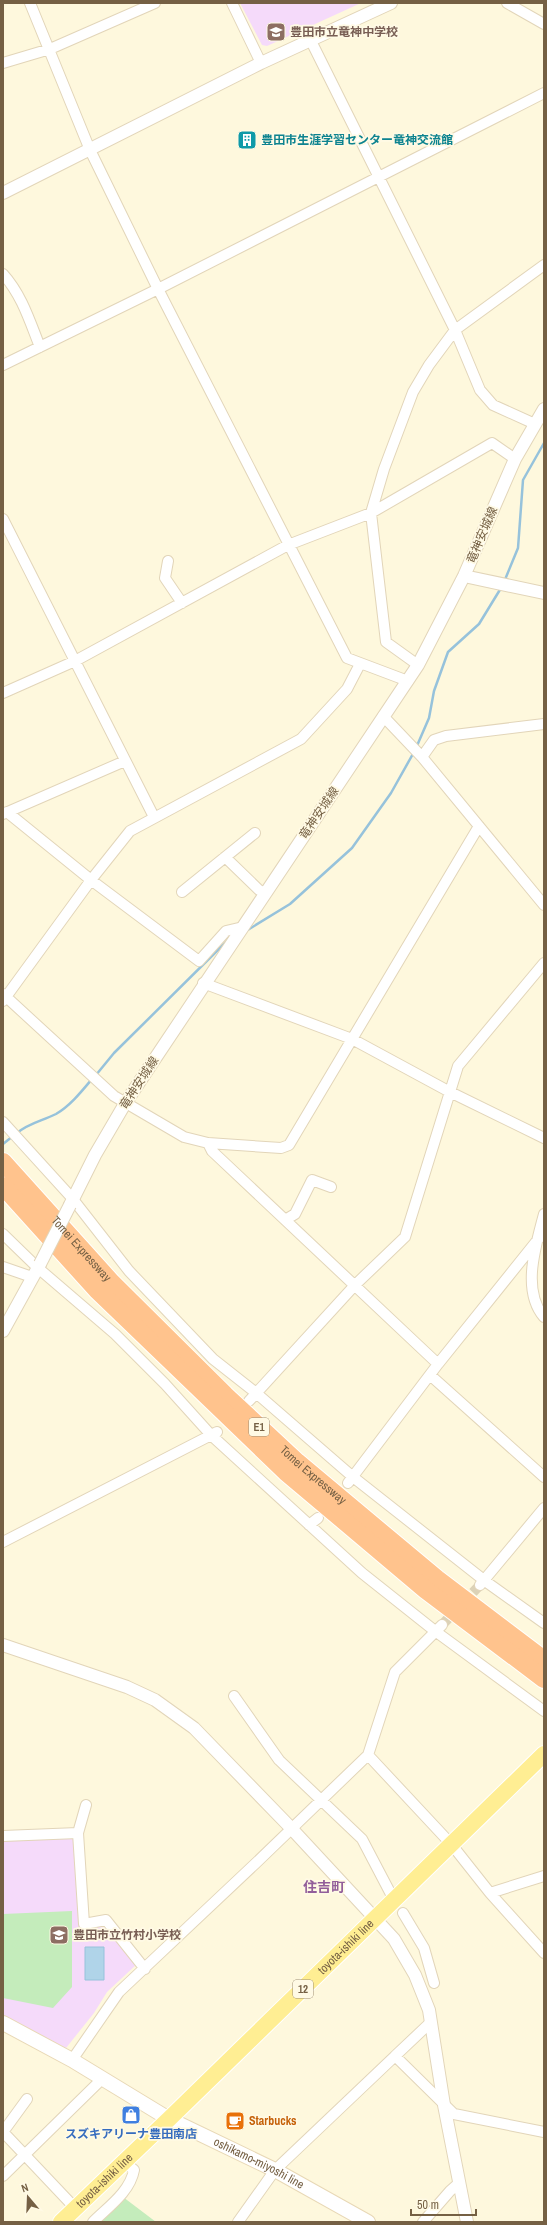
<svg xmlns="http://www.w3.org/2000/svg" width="547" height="2225" font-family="'Archivo Narrow','Noto Sans JP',sans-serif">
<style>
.education{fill:#f5dafa}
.green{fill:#c4ecbb}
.water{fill:#b0d4e9;stroke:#96c2db}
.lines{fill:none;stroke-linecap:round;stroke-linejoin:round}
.stream{stroke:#96c2db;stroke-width:2.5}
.minor-tunnel{stroke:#dcd2b7;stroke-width:10;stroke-dasharray:10 5;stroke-linecap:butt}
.minor-casing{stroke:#e2d5b9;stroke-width:12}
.tertiary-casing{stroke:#e2d5b9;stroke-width:14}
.secondary-casing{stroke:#e8d8b6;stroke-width:16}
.primary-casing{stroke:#fff;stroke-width:18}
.motorway-casing{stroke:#fff;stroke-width:20}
.minor{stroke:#fff;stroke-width:10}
.tertiary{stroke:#fff;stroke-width:12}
.secondary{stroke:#fff;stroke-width:14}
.primary{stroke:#ffee93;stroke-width:16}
.motorway{stroke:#ffc38d;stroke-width:18}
.tertiary-bridge-casing{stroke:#e2d5b9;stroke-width:14;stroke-linecap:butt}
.tertiary-bridge{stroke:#fff;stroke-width:12}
.labels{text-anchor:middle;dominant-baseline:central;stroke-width:3.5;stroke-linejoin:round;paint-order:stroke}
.shield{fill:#fffae5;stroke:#9e8e74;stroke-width:1}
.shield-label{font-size:11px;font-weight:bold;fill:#756044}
.education-label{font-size:12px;font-weight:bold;fill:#785e54;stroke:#fffae5;text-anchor:start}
.culture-label{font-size:12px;font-weight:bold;fill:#0d838f;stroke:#fffae5;text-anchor:start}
.street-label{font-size:12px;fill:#756044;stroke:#fffae5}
.food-label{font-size:12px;font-weight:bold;fill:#c56008;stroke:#fffae5;text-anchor:start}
.shop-label{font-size:12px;font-weight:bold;fill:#366cbe;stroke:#fffae5}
.quarter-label{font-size:14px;font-weight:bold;fill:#925e9a;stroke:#fffae5}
</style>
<rect width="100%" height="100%" fill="#fef8dd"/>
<path class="education" d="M 240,3 L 361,3 L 267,46 L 262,45 Z
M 74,1837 L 80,1901 L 80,1927 L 103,1924 L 137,1964 L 107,1992 L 94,2013 L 66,2048 L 3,2016 L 3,1839 Z"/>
<path class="green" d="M 72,1911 L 72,1987 L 53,2008 L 3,1998 L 3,1914 Z
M 123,2197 L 156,2222 L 97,2222 Z"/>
<path class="water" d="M 85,1947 L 104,1947 L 104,1980 L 85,1980 Z"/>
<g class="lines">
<path class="stream" d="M 504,582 L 518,548 L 523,480 L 544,443
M 416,748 L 429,718 L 434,691 L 448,652 L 479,624 L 501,588
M 246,931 L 290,904 L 352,848 L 391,793 L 414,752
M 96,1075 L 114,1053 L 231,937
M 17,1133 C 29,1123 42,1121 56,1114 C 70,1106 82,1091 92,1079
M 3,1144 L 13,1136"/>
<path class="minor-tunnel" d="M 442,1625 L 480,1585"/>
<defs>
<path id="minor" d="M 30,3 L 90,150 L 158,289 L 347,658 L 408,681
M 232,3 L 261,63
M 507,3 L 544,24
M 310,39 L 455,330 L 480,390 L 493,405 L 535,424
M 3,63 L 50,49 L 155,3
M 3,274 C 22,295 30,322 40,347
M 3,365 L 158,289 L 544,93
M 3,519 L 154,817
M 168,561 L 165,578 L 182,603
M 418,665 L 386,642 L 371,513 L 384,469 L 413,392 L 429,365 L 455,330 L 544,265
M 3,693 L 75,661 L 288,545 L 371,513 L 492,443 L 515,459
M 383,716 L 422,757 L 544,905
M 422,757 L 434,740 L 446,736 L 544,724
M 7,812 L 91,880 L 199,961 L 226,931 L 243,927
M 3,814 L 125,761
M 225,857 L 259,890 L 266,893
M 182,892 L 255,833
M 203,983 L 352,1039 L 450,1092 L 544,1138
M 3,994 L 114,1096 L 184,1137 L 208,1143 L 281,1148 L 289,1145 L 479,826
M 3,1001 L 91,880 L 130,831 L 301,739 L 347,689 L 360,664
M 3,1122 L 72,1198 L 129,1271 L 213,1359 L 255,1392 L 353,1477 L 485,1581 L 544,1623
M 208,1143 L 212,1151 L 438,1364
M 544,1214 C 536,1245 521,1290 544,1317
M 285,1220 L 295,1214 L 312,1180 L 331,1187
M 3,1234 L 38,1268 L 115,1334 L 165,1384 L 211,1435 L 362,1573 L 435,1631 L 544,1711
M 3,1267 L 32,1277
M 430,1375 L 544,1477
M 249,1401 L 355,1285 L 405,1237 L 458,1066 L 544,963
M 348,1483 L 438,1364 L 544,1232
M 309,1525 L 318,1518
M 3,1542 L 217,1432
M 480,1585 L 544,1508
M 234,1696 L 279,1760 L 362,1839 L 394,1900
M 368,1755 L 452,1845 L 490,1893 L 544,1876
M 86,1805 L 78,1833 L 84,1924 L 106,1920 L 145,1969
M 3,1836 L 78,1833
M 490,1893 L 544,1953
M 403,1913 L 424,1948 L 434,1983
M 395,2056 L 431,2022
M 72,2060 L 119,1992 L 257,1862 L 368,1755 L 395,1672 L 442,1625
M 3,2132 L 75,2208
M 3,2132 L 27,2099
M 3,2176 L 103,2078
M 93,2222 C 108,2207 130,2192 134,2170 L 124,2162
M 238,2222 L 275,2170 L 395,2056 L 454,2114 L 544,2132
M 423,2222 L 450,2191 L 459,2183"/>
<path id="tertiary" d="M 3,193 L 261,63 L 391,3
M 464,576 L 544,593
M 70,1205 L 95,1155 L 126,1102 L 418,665 L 464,576 L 515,459 L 544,409
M 3,1331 L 40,1264
M 3,1645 L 127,1687 L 155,1700 L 194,1728 L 291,1828 L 394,1939 L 415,1975 L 429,2010 L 444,2105 L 467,2222"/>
<g id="secondary">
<path id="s1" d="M 3,2023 L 72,2060 L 169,2119 L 275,2170 L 368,2222"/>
</g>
<g id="primary">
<path id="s2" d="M 61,2222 L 169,2119 L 544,1754"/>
</g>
<g id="motorway">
<path id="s3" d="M 3,1162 L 112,1283 L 225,1395 L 297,1462 L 437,1579 L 544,1660"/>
<path d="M 3,1186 L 97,1290 L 286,1472 L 426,1590 L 544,1679"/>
</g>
</defs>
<use href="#minor" class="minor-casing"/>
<use href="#tertiary" class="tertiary-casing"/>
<use href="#secondary" class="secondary-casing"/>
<use href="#primary" class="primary-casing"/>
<use href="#motorway" class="motorway-casing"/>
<use href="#minor" class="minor"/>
<use href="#tertiary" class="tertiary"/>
<use href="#secondary" class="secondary"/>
<use href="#primary" class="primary"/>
<use href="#motorway" class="motorway"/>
<defs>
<path id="tertiary-bridge" d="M 40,1264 L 70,1205"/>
</defs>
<use href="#tertiary-bridge" class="tertiary-bridge-casing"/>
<use href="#tertiary-bridge" class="tertiary-bridge"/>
</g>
<defs>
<symbol id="school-square" viewBox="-11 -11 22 22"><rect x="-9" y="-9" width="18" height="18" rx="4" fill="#8d6e63" stroke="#fffae5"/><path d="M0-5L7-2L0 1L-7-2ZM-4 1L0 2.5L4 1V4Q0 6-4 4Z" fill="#fff"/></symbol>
<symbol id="building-square" viewBox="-11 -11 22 22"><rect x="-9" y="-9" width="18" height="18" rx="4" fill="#0f9aa8" stroke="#fffae5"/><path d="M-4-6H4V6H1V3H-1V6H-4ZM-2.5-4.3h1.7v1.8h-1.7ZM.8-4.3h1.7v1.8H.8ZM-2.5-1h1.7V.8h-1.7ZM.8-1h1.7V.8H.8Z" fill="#fff"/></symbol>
<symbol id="shop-square" viewBox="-11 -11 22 22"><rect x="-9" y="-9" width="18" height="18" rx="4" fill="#3f7fe0" stroke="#fffae5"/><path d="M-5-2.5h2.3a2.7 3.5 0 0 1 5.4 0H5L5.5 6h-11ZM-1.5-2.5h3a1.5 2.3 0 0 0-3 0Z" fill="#fff"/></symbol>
<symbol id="cafe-square" viewBox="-11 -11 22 22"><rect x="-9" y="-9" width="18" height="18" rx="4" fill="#e8710a" stroke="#fffae5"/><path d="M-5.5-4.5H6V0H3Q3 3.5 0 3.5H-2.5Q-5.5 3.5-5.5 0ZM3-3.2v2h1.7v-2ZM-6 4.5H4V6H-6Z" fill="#fff"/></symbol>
</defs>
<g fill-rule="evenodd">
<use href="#school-square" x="265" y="21" width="22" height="22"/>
<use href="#building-square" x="236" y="129" width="22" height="22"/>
<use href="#school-square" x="48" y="1924" width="22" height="22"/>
<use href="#shop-square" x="120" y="2104" width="22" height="22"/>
<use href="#cafe-square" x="224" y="2110" width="22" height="22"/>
</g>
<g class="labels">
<g class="shield">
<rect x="249" y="1418" width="20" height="18" rx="3"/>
<rect x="293" y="1980" width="20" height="18" rx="3"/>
</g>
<g class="shield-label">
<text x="259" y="1427">E1</text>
<text x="303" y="1989">12</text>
</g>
<g class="education-label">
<text x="290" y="32">豊田市立竜神中学校</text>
<text x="73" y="1935">豊田市立竹村小学校</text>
</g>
<g class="culture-label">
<text x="261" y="140">豊田市生涯学習センター竜神交流館</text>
</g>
<g class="street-label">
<text transform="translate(482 535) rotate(-67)">竜神安城線</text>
<text transform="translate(319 813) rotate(-56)">竜神安城線</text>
<text transform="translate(139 1083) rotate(-57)">竜神安城線</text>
<text stroke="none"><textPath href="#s3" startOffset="117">Tomei Expressway</textPath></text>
<text stroke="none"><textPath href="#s3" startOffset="441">Tomei Expressway</textPath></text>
<text stroke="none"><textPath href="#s2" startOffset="396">toyota-ishiki line</textPath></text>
<text stroke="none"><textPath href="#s1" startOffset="292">oshikamo-miyoshi line</textPath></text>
<text stroke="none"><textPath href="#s2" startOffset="60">toyota-ishiki line</textPath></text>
</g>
<g class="food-label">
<text x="249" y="2121">Starbucks</text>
</g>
<g class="shop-label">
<text x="131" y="2134">スズキアリーナ豊田南店</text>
</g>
<g class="quarter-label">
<text x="324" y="1887">住吉町</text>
</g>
</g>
<rect width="547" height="2225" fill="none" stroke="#756044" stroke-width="8"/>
<g transform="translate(28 2197) rotate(341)" stroke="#fffae5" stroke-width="3" paint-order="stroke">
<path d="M0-3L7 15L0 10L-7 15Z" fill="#756044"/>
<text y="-6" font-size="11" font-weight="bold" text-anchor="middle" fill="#756044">N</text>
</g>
<path d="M411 2209v6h65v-6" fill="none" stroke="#756044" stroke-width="2"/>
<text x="417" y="2209" font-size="12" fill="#756044" stroke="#fffae5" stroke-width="3" paint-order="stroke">50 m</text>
</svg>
